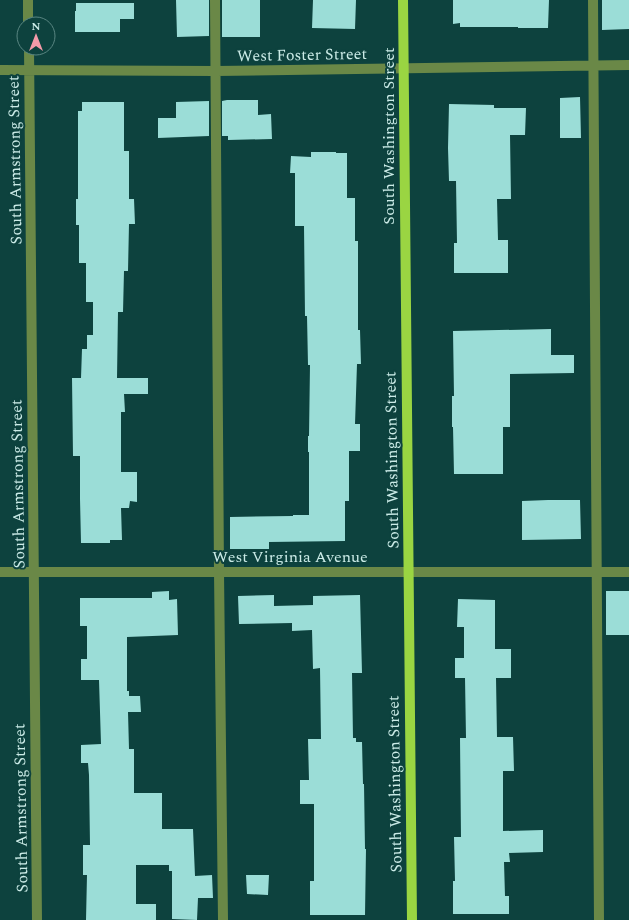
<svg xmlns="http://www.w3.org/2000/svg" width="629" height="920" font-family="Spectral,serif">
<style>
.building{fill:#9bddd7}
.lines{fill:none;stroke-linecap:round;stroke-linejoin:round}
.minor{stroke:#6a8847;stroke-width:10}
.major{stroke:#9ad542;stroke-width:10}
.labels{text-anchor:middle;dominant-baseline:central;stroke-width:4;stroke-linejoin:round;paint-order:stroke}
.street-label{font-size:16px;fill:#cbebe7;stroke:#0d423e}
</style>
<rect width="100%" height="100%" fill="#0d423e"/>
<path class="building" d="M 176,0 L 209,0 L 209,36 L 177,37 Z
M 222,0 L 260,0 L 260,37 L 222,37 Z
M 313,0 L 356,0 L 355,29 L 312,28 Z
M 453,0 L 549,0 L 548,28 L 518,28 L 518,27 L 460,27 L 460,23 L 453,24 Z
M 602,0 L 629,0 L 629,29 L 602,30 Z
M 76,3 L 134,3 L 134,19 L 120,19 L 120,32 L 75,32 L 75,11 L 76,11 Z
M 580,97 L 581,138 L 560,138 L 560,98 Z
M 227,100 L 258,100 L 258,115 L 271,114 L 272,139 L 228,140 L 228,136 L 222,136 L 222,101 Z
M 209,101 L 209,136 L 158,138 L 158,118 L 176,118 L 176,102 Z
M 82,102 L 124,102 L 124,151 L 129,151 L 129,199 L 134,199 L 135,224 L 129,224 L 128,271 L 124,271 L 123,312 L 118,312 L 117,378 L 148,378 L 148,394 L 124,394 L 125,412 L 121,412 L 121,472 L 137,472 L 137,502 L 130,501 L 129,508 L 121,508 L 122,540 L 110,540 L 110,543 L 81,543 L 80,499 L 80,456 L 73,456 L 72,378 L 81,378 L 82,349 L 87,349 L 87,335 L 93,335 L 93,302 L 86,302 L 86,263 L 79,263 L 79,225 L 76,225 L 76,199 L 78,199 L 78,111 L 82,111 Z
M 449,104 L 494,105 L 494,108 L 526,108 L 525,135 L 510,135 L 511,199 L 497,199 L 498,240 L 508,240 L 508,273 L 454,273 L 454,243 L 457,243 L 456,181 L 449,181 L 448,148 Z
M 311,152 L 336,152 L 336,153 L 347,153 L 347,198 L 355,198 L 355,241 L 358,241 L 358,330 L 360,330 L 361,364 L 357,364 L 355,424 L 360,424 L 360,451 L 349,451 L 349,501 L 345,501 L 345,541 L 269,542 L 269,549 L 230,549 L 230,517 L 293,516 L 293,515 L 309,515 L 309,452 L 308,452 L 308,436 L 309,436 L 310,365 L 308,365 L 307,316 L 305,316 L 304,226 L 295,226 L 295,173 L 290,173 L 291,156 L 311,157 Z
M 551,329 L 551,355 L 574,355 L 574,373 L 510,374 L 510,427 L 503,427 L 503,474 L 454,474 L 453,427 L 452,427 L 452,396 L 454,396 L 453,331 Z
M 548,500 L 580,500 L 581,539 L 522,540 L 522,501 Z
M 169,591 L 169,600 L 177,599 L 178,635 L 127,637 L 127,691 L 129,691 L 129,696 L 140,696 L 141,712 L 128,712 L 129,749 L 134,749 L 134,793 L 162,793 L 162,829 L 193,829 L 195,876 L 212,875 L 213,898 L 198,898 L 197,920 L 172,919 L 172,871 L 169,871 L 169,865 L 136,865 L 136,904 L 156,904 L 156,920 L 86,920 L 87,875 L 83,875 L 83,845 L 90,845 L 89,775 L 88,763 L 81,763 L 81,745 L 101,744 L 99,680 L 81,680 L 81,659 L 87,659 L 87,626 L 80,626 L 80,598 L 152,598 L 152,592 Z
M 606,591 L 629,591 L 629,635 L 606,635 Z
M 274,595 L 274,606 L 313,605 L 313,596 L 360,595 L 362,673 L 352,673 L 353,738 L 356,738 L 356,742 L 362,742 L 363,784 L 364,784 L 365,849 L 366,849 L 365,915 L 310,915 L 310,881 L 314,881 L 314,804 L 300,804 L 300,780 L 309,780 L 308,739 L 321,739 L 320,668 L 313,669 L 312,630 L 292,631 L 292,623 L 239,624 L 238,596 Z
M 458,599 L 495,600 L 495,649 L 511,649 L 511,678 L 496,678 L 497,737 L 513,737 L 514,771 L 503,771 L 503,831 L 543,830 L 543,852 L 509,853 L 510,862 L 504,862 L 505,896 L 509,896 L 509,914 L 453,914 L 453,881 L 455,881 L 454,837 L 461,837 L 460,738 L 466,738 L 465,678 L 455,678 L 455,658 L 464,658 L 464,627 L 457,627 Z
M 246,875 L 269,875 L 268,895 L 247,894 Z"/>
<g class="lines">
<path class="minor" d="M 28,0 L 28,24
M 215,0 L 219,572 L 223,920
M 593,0 L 599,920
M 29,48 L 37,920
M 0,70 L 216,71 L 629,65
M 0,572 L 629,572"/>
<path class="major" d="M 403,0 L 412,920"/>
</g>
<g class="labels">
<g class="street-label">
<text transform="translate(302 55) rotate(-1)">West Foster Street</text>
<text transform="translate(389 136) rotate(-90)">South Washington Street</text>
<text transform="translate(15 160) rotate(-91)">South Armstrong Street</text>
<text transform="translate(392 460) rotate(-91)">South Washington Street</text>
<text transform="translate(18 484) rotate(-91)">South Armstrong Street</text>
<text x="290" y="557">West Virginia Avenue</text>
<text transform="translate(395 784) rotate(-91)">South Washington Street</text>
<text transform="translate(21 808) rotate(-91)">South Armstrong Street</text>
</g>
</g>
<g transform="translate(36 36)"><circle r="19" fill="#0d423e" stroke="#598682"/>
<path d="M0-3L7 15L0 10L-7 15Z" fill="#f39aa9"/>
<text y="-6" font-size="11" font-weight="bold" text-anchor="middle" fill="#cbebe7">N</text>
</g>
</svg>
